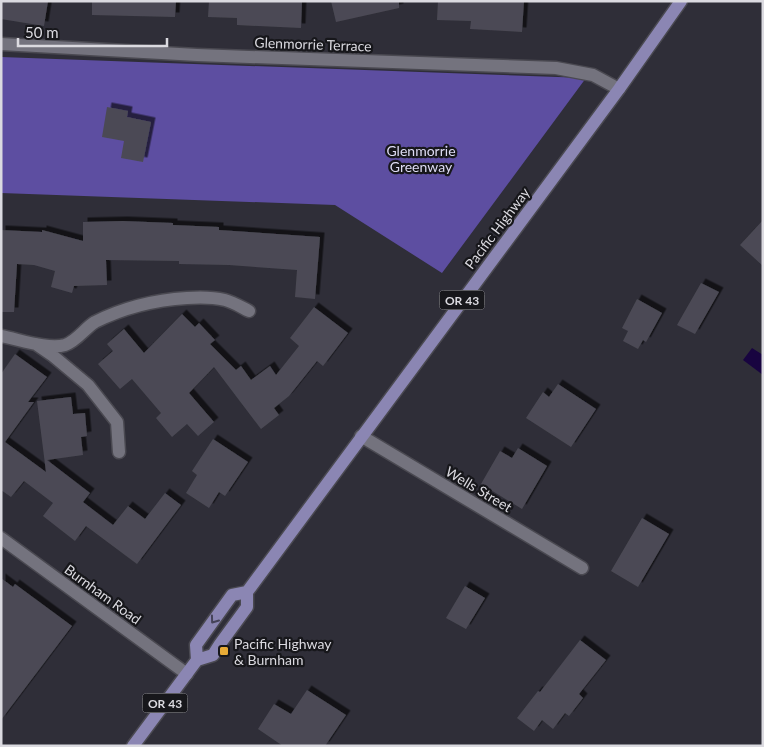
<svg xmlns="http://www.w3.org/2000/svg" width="764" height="747" font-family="Lato,sans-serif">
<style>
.forest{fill:#5d4ea1}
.water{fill:#180440}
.building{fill:#4b4a54;filter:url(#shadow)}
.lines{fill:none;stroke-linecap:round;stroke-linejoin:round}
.street-casing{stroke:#4a4951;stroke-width:15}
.primary-casing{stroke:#4a4951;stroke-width:15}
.street{stroke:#74737e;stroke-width:12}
.primary{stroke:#8b86b3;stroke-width:12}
.oneway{stroke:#454358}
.poi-dot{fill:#e8ab37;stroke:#17171b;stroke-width:2}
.labels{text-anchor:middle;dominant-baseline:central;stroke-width:4.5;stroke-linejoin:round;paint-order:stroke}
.shield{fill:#17171b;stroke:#a0a0a5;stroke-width:1}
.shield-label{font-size:12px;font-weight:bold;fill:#dbdae0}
.street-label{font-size:14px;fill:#dbdae0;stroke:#17171b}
.park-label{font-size:14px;fill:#dedcf4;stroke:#17171b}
.poi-label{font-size:14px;fill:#dbdae0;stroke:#17171b;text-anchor:start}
</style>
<defs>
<filter id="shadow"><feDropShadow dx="4.5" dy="-4.5" stdDeviation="0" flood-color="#0009"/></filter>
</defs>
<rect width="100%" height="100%" fill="#2f2e38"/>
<path class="forest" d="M 1,57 L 586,78 L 442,273 L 335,205 L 1,193 Z"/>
<path class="water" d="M 752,348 L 763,355 L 763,375 L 743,360 Z"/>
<path class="building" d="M 1,1 L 48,1 L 44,26 L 1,19 Z
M 92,1 L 176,1 L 175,17 L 92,15 Z
M 209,1 L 302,1 L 301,28 L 237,25 L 237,18 L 208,17 Z
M 331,1 L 399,1 L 399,8 L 336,22 Z
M 438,1 L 524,1 L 522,32 L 470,29 L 471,21 L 437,20 Z
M 107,107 L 128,111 L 127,117 L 151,122 L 143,162 L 121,158 L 124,141 L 102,137 Z
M 763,220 L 763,266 L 740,245 Z
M 123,221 L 173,223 L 173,225 L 219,227 L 219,230 L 320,237 L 315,299 L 295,297 L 297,270 L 229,265 L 179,264 L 179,261 L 106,260 L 107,285 L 74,286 L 72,293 L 51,287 L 55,271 L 34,265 L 17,264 L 14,312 L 1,312 L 1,230 L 42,232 L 42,230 L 83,241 L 83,222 Z
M 701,283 L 719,292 L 695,334 L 677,325 Z
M 637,299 L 662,313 L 646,342 L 643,340 L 638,349 L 623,341 L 628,331 L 622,328 Z
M 314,307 L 348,333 L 323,366 L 317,361 L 289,396 L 274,408 L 279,415 L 261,429 L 214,367 L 189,393 L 214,422 L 198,436 L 187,424 L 172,437 L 156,418 L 161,413 L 132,379 L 120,389 L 98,364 L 113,351 L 107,344 L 124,329 L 144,353 L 182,314 L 195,327 L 199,323 L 215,340 L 210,344 L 236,370 L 241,366 L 251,380 L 270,366 L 276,375 L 299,346 L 290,338 Z
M 15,354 L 47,377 L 28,402 L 34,402 L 5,442 L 46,472 L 37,401 L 71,397 L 73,414 L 85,413 L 87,436 L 81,437 L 83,455 L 47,460 L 90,493 L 83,502 L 113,525 L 128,506 L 145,519 L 165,493 L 181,505 L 137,564 L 86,526 L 75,541 L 43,516 L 53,503 L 24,481 L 11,497 L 1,490 L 1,374 Z
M 558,384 L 596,409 L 571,447 L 526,418 L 543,392 L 549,397 Z
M 213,439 L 248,462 L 225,496 L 219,492 L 209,508 L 186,493 L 197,475 L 192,471 Z
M 518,448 L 547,466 L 522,509 L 481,484 L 500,451 L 512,458 Z
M 642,518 L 669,534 L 638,587 L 611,571 Z
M 1,578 L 13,587 L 15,584 L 72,626 L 1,720 Z
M 465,586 L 485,598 L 466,629 L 446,618 Z
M 580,640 L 606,660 L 579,694 L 583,698 L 569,716 L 565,713 L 553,729 L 542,720 L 534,731 L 517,718 L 538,691 L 540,692 Z
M 307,690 L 346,715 L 325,746 L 283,746 L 258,729 L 274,704 L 291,714 Z"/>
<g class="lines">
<defs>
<path id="street" d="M 1,44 L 197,55 L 556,68 L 593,75 L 619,89
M 1,336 C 18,339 48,350 65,345 C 77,341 85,328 95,322 C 125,307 154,300 187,298 C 200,297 212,297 225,300 C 233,302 241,307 249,311
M 36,344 L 52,355 L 88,385 L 117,422 L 119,452
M 361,436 L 582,568
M 1,538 L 187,674"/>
<path id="primary" d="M 197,660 L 196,645 L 232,595 L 247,592
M 133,746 L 197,660 L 213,655 L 220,644 L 247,607 L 247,592 L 619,89 L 681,1"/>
</defs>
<use href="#street" class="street-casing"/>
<use href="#primary" class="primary-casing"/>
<use href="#street" class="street"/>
<use href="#primary" class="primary"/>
</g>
<defs><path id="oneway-chevron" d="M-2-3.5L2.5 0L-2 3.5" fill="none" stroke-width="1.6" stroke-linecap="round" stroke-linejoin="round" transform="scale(1.25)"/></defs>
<use class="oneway" href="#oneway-chevron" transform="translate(214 620) rotate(126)"/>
<rect class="poi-dot" x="219" y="646" width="10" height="10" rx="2.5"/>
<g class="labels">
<g class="shield">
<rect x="439.5" y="290.5" width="45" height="19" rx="4"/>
<rect x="142.5" y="693.5" width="45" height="19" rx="4"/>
</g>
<g class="shield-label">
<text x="462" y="300">OR 43</text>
<text x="165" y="703">OR 43</text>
</g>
<g class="street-label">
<text transform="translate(313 44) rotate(2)">Glenmorrie Terrace</text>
<text transform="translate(497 228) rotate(-53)">Pacific Highway</text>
<text transform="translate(479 489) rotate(31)">Wells Street</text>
<text transform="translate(103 594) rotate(36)">Burnham Road</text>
</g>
<g class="park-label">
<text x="421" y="150">Glenmorrie<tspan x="421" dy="16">Greenway</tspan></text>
</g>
<g class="poi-label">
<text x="234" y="643">Pacific Highway<tspan x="234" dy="16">&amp; Burnham</tspan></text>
</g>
</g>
<rect width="764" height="747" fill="none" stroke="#dbdae0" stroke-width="5"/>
<path d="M18 38v8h149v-8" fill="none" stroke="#dbdae0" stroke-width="2.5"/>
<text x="25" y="38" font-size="15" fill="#dbdae0" stroke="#17171b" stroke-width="4" paint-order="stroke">50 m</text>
</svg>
